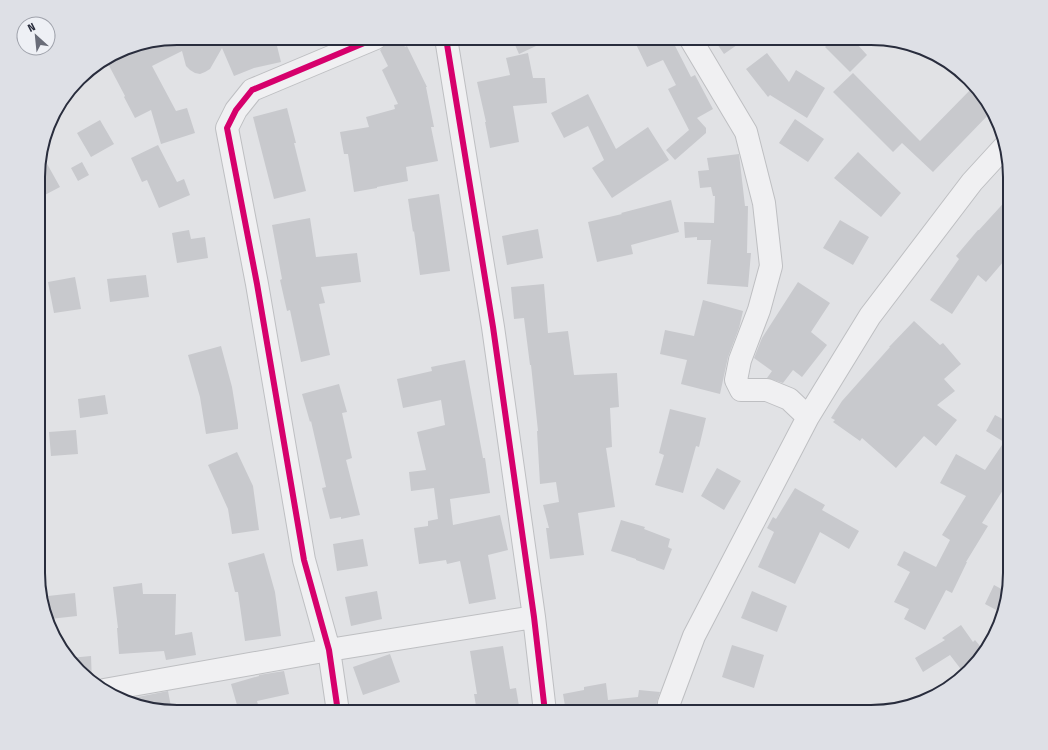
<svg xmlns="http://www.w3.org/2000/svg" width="1048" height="750" font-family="'Fira Sans Condensed',sans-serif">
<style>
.building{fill:#c8c9cd}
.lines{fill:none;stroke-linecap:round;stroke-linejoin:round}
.minor-casing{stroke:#bebfc2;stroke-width:24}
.minor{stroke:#f0f0f2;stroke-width:22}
.cycleway-casing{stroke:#eef0f5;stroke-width:8}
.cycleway{stroke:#d6006c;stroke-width:6}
.rim{fill:none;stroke:#292d3d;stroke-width:2}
</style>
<rect width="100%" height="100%" fill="#e1e2e5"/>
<path class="building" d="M 177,38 L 275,38 L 281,62 L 254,68 L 234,76 L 222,48 L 210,69 L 205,72 L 200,74 L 195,73 L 190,70 L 186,66 L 182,51 L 152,66 L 176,111 L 187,108 L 195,133 L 161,144 L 151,110 L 135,118 L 124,97 L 125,96 L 106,60 L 124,48 Z
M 400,38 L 405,47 L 407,46 L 427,87 L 426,87 L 434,127 L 431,127 L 438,161 L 406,167 L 408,181 L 377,187 L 377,188 L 354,192 L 348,154 L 344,154 L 340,132 L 369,127 L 366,117 L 395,109 L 394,105 L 398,104 L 382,70 L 388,66 L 380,50 L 386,45 Z
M 512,38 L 553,38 L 519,54 Z
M 633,38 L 671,38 L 691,77 L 695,75 L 713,109 L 697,118 L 706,128 L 706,133 L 675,160 L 666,150 L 689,130 L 668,89 L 676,85 L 663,60 L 647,67 Z
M 713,38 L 747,38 L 724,54 Z
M 834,38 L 849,38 L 855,45 L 857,44 L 867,55 L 850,72 L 825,47 Z
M 528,53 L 533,78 L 545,78 L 547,103 L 513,106 L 519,142 L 490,148 L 485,122 L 486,122 L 477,82 L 510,75 L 506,58 Z
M 767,53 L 789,82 L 796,70 L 825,88 L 807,118 L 770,95 L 768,97 L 746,69 Z
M 853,73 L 920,141 L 973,87 L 992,111 L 933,172 L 902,143 L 893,152 L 833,92 Z
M 588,94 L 616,149 L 648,127 L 669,160 L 612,198 L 592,168 L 604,160 L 588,126 L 564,138 L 551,113 Z
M 287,108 L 296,143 L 294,143 L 306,191 L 274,199 L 253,117 Z
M 795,119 L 824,139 L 808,162 L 779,143 Z
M 100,120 L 114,144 L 91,157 L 77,133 Z
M 158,145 L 177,182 L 184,179 L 190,195 L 159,208 L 147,180 L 142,182 L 131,158 Z
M 858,152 L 901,193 L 881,217 L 851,192 L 834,178 Z
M 41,153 L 60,187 L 39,198 L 39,159 Z
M 739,154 L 745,206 L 748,206 L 747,253 L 751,253 L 748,287 L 707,284 L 711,240 L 697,240 L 697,237 L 685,238 L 684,222 L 714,223 L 715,196 L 713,196 L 711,187 L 700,188 L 698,171 L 709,170 L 707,158 Z
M 82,162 L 89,175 L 78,181 L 71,168 Z
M 439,194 L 444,228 L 450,271 L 420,275 L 414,231 L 413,232 L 408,199 Z
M 1010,196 L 1010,254 L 986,282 L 978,275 L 952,314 L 930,300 L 959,259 L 956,256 L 978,230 L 979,230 Z
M 671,200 L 679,232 L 631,245 L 633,254 L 597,262 L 588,222 L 622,214 L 621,213 Z
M 310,218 L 316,257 L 357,253 L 361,282 L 321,287 L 325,303 L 319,304 L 330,355 L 301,362 L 290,310 L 287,311 L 280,280 L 282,279 L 272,225 Z
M 840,220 L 869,237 L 853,265 L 823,248 Z
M 538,229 L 543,258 L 507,265 L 502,236 Z
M 189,230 L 191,239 L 205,237 L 208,258 L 177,263 L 172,233 Z
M 146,275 L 149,297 L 110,302 L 107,279 Z
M 75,277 L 81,309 L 54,313 L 48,282 Z
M 798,282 L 830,303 L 811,332 L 827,345 L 802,377 L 793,370 L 783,383 L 767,378 L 772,371 L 754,358 L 762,338 Z
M 544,284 L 548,333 L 568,331 L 574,375 L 617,373 L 619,407 L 610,408 L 612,447 L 606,448 L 615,507 L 578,513 L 584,555 L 550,559 L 546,528 L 549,528 L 543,505 L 559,502 L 556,482 L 540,484 L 537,431 L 538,431 L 531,365 L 530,365 L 524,318 L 514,319 L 511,287 Z
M 703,300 L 743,311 L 739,328 L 728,357 L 720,394 L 681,384 L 687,360 L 660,354 L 665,330 L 694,336 Z
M 914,321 L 940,345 L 943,343 L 961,364 L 944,379 L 955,391 L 937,405 L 957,420 L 936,446 L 924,436 L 896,468 L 862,438 L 860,441 L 833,422 L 835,420 L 831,418 L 842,401 L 890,347 L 889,347 Z
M 221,346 L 232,387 L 238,424 L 238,429 L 206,434 L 200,397 L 188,355 Z
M 465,360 L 483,458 L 485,458 L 490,493 L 450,499 L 453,525 L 500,515 L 508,550 L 488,555 L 496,599 L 469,604 L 460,561 L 447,564 L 446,560 L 419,564 L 414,528 L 428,526 L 428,521 L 438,519 L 434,488 L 411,491 L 409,472 L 426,470 L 417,432 L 445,425 L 441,400 L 403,408 L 397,379 L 432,371 L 431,367 Z
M 339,384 L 347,412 L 342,413 L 352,458 L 346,460 L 360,515 L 341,519 L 341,517 L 330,519 L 322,488 L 326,487 L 311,421 L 310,422 L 302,394 Z
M 105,395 L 108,414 L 80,418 L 78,399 Z
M 670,409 L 706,418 L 699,447 L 696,446 L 683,493 L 655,485 L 664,455 L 659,453 Z
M 995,415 L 1010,423 L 1010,479 L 982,523 L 988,526 L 966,562 L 967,562 L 952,593 L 946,590 L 925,630 L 904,619 L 909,609 L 894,602 L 910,572 L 897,565 L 904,551 L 936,567 L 950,540 L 942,535 L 966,496 L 940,483 L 956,454 L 985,470 L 1004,442 L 986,431 Z
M 76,430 L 78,454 L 51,456 L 49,432 Z
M 237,452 L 253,486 L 259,530 L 232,534 L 228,509 L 208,465 Z
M 717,468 L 741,481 L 724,510 L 701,496 Z
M 795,488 L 825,505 L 822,510 L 859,531 L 849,549 L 820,532 L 795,584 L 758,567 L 774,532 L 767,528 L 773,517 L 776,519 Z
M 621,520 L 645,527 L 644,529 L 670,539 L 668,547 L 672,549 L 664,570 L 636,560 L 636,559 L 611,551 Z
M 363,539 L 368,566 L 337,571 L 333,544 Z
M 264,553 L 275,592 L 281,636 L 245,641 L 238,592 L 235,592 L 228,563 Z
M 142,583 L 143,594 L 176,594 L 175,635 L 192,632 L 196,655 L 166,660 L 164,651 L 119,654 L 117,628 L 118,628 L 113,587 Z
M 994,585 L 1007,592 L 1002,613 L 985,604 Z
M 377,591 L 382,619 L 351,626 L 345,597 Z
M 752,591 L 787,606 L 777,632 L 741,618 Z
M 75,593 L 77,616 L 50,619 L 48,596 Z
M 961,625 L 973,642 L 975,640 L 985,652 L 981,658 L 963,672 L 950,655 L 923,672 L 915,658 L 945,640 L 942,638 Z
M 732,645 L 764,655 L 754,688 L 722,677 Z
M 503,646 L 510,689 L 516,688 L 520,712 L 477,712 L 474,694 L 477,694 L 470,651 Z
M 390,654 L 400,682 L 363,695 L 353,667 Z
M 91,656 L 92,683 L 70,658 Z
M 284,671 L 289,694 L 257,701 L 260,712 L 239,712 L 231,684 L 259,676 L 259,675 Z
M 606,683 L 608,700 L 638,697 L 639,690 L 660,692 L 657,701 L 656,712 L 566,712 L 563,694 L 584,690 L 584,687 Z
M 168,691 L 172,712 L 132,705 L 123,700 Z"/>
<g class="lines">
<defs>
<path id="minor" d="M 446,38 L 451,69 L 493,327 L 534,617 L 545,712
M 690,38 L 746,132 L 764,203 L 771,266 L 759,310 L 740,360 L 736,380 L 741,390 L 767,390 L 789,399 L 808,417
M 104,690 L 329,650 L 534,617
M 338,712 L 329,650 L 304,560 L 257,284 L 227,128 L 236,110 L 252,90 L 376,38
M 668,712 L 669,703 L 694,636 L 808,417 L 870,316 L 972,182 L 1004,147"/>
</defs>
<use href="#minor" class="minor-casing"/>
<use href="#minor" class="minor"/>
<defs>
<path id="cycleway" d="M 446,38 L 451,69 L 493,327 L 534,617 L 545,712
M 338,712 L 329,650 L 304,560 L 257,284 L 227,128 L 236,110 L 252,90 L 376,38"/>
</defs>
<use href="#cycleway" class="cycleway-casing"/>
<use href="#cycleway" class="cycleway"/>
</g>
<path d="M0 0H1048V750H0ZM177 45H871A132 132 0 0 1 1003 177V573A132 132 0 0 1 871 705H177A132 132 0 0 1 45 573V177A132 132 0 0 1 177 45Z" fill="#dee0e6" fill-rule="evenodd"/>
<path class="rim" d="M177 45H871A132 132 0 0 1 1003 177V573A132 132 0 0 1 871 705H177A132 132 0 0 1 45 573V177A132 132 0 0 1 177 45Z"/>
<g transform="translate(36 36) rotate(333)"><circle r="19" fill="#eef0f5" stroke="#9fa2ab"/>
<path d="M0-3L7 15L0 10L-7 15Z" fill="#696c78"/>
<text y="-6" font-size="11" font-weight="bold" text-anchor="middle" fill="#292d3d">N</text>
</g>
</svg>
